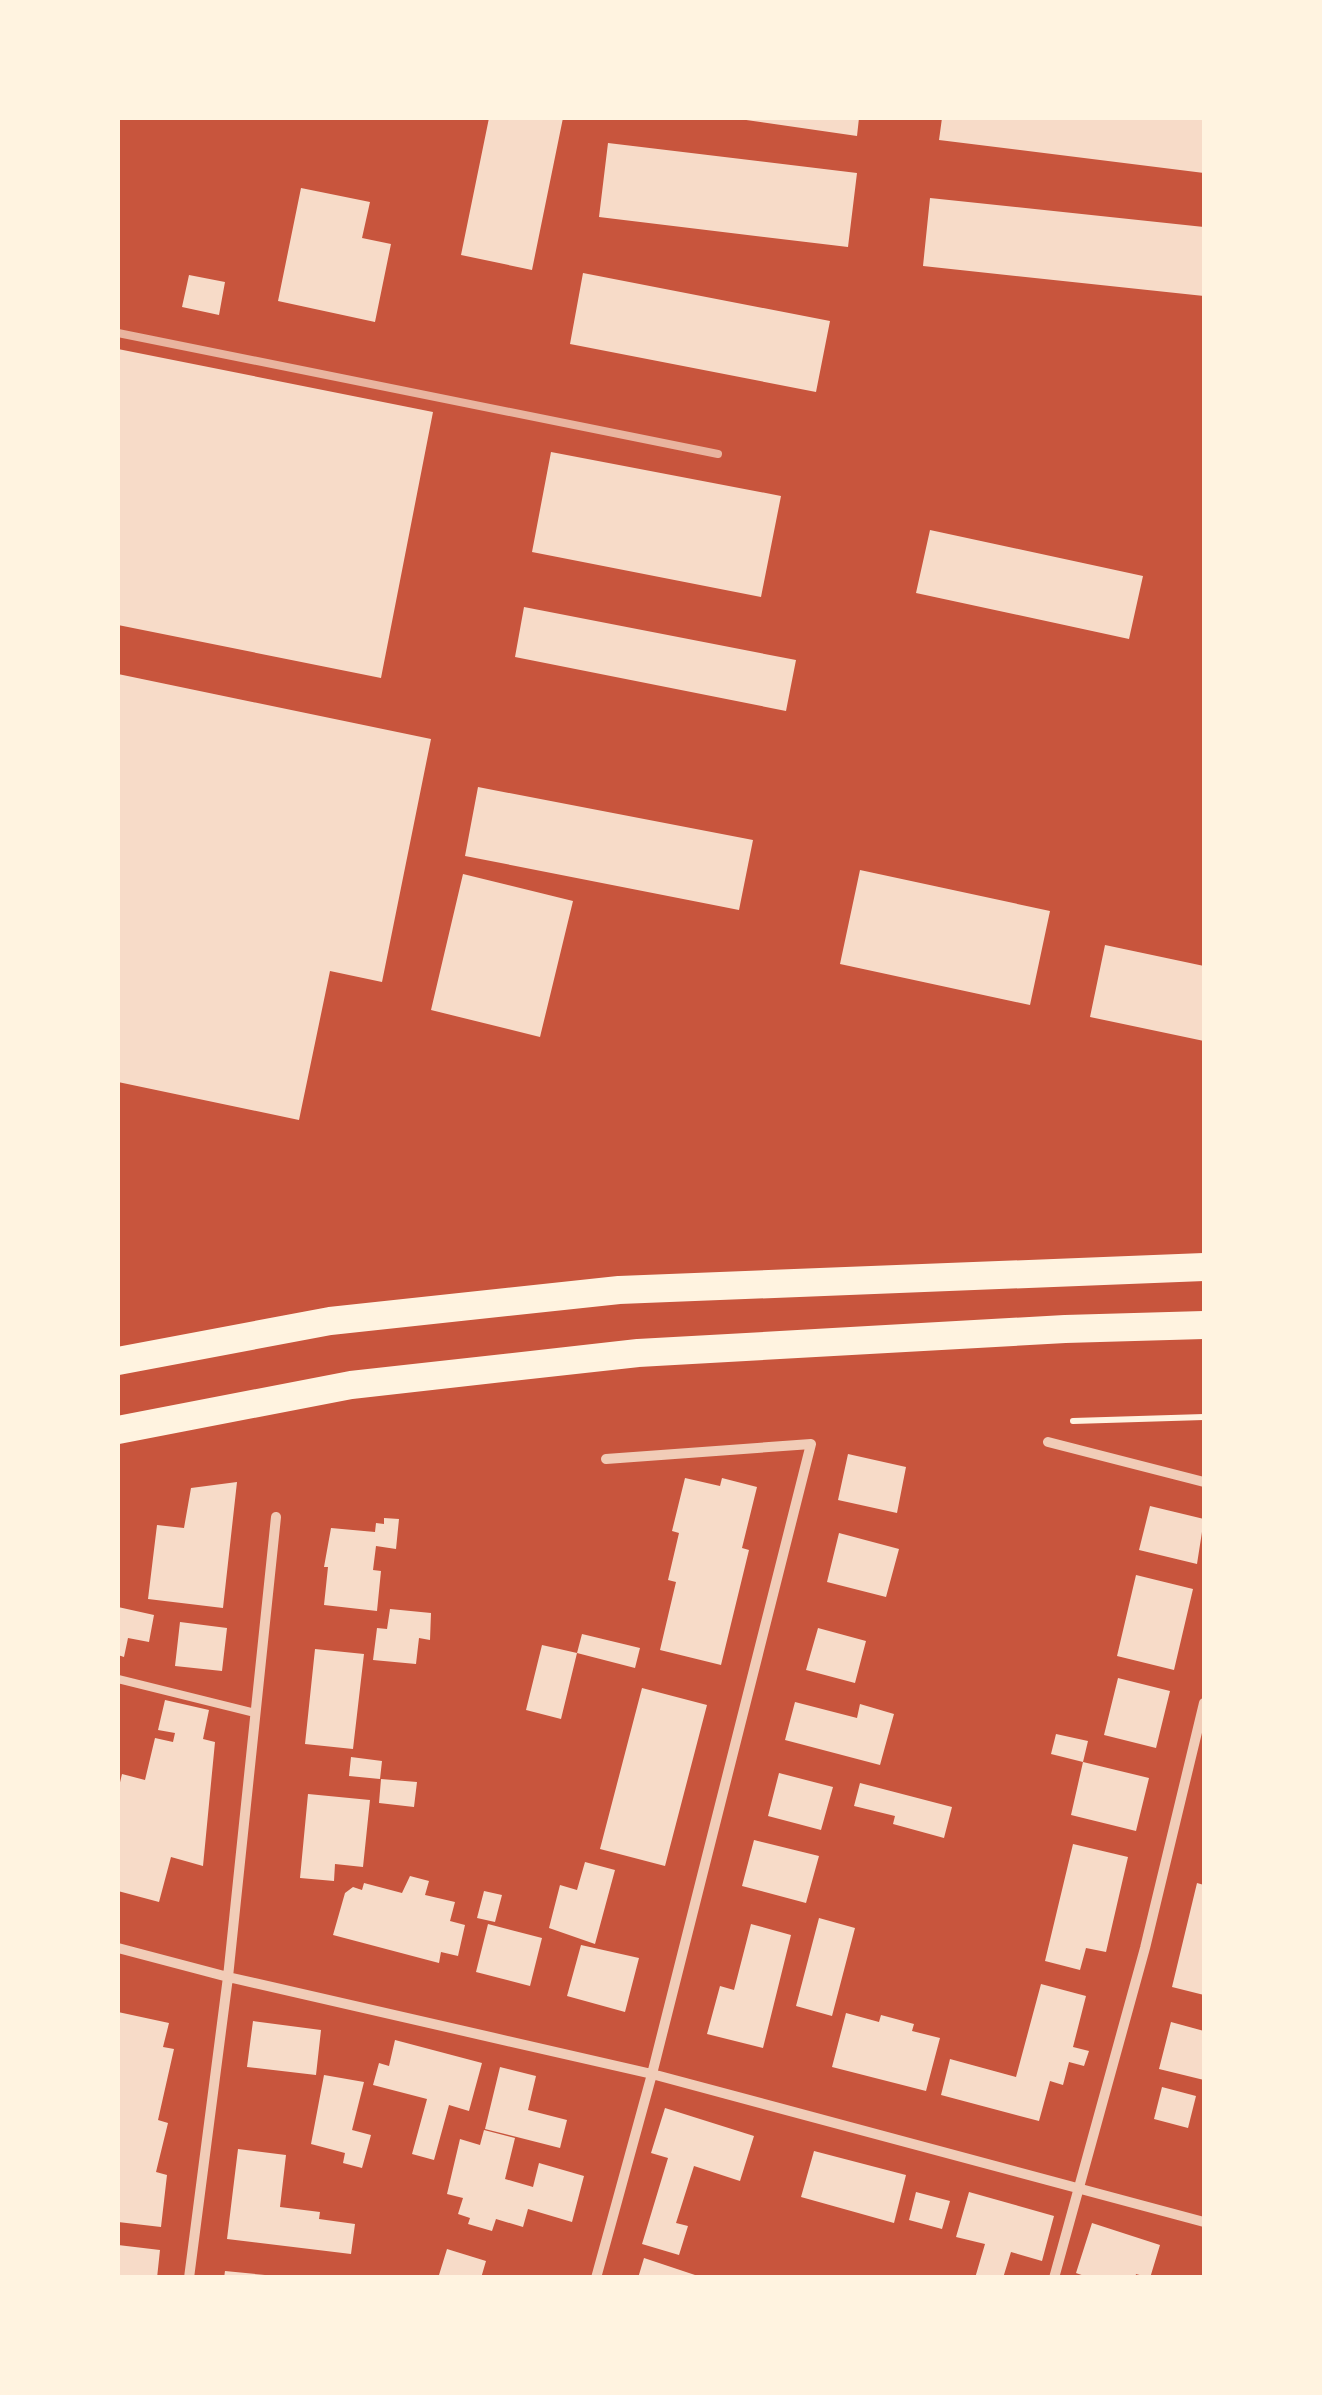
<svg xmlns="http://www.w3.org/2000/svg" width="1322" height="2395" font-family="'Roboto Condensed',sans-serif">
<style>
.building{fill:#f7dbc8}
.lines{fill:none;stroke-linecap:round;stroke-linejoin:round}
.path{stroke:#fff3e0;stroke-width:6}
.service{stroke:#f1ccb7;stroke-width:8}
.minor{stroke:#f1ccb7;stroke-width:10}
.trunk{stroke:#fff3e0;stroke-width:28}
.rail{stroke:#e9b49f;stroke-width:8}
</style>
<rect width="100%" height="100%" fill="#c8553d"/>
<path class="building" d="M 489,118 L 563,118 L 532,270 L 461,255 Z
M 732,118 L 859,118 L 857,136 Z
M 942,118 L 1204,118 L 1204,173 L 939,140 Z
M 608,143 L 857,173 L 848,247 L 599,217 Z
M 301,188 L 370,202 L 362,238 L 391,244 L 375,322 L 278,301 Z
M 930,198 L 1204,227 L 1204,296 L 923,266 Z
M 583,273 L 830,321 L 816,392 L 570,344 Z
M 189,275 L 225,282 L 219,315 L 182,307 Z
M 118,349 L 433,412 L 381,678 L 118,625 Z
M 551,452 L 781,496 L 761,597 L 532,552 Z
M 930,530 L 1143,576 L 1129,639 L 916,593 Z
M 524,607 L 796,660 L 786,711 L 515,657 Z
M 118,674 L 431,739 L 382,982 L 330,971 L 299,1120 L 118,1082 Z
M 478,787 L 753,840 L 739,910 L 465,856 Z
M 860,870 L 1050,911 L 1030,1005 L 840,964 Z
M 463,874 L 573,901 L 540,1037 L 431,1010 Z
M 1105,945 L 1204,966 L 1204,1041 L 1090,1017 Z
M 848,1454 L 906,1467 L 897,1513 L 838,1500 Z
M 685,1478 L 720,1486 L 722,1478 L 757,1487 L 742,1548 L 749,1550 L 721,1665 L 660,1650 L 676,1582 L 668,1580 L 679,1533 L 672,1531 Z
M 237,1482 L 223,1608 L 148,1599 L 157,1525 L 184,1528 L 191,1488 Z
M 1150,1506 L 1204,1519 L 1197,1564 L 1139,1550 Z
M 384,1518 L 399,1519 L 396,1549 L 376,1546 L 373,1570 L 381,1571 L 377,1611 L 324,1605 L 328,1567 L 324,1567 L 331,1528 L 375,1532 L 376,1523 L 384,1524 Z
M 839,1533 L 899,1549 L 886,1597 L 827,1582 Z
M 1136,1575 L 1193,1589 L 1174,1670 L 1117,1656 Z
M 118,1607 L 154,1615 L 149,1642 L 128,1638 L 124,1657 L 118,1655 Z
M 390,1609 L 431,1613 L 430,1640 L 419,1638 L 416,1664 L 373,1660 L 377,1628 L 387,1629 Z
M 180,1622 L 227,1628 L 222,1671 L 175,1666 Z
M 818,1628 L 866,1641 L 855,1683 L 806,1670 Z
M 582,1634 L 640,1648 L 635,1668 L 577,1653 Z
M 542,1645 L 577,1653 L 561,1719 L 526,1710 Z
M 315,1649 L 364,1654 L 353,1749 L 305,1744 Z
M 1118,1678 L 1170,1691 L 1156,1748 L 1104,1735 Z
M 642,1688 L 707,1705 L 665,1866 L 600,1849 Z
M 165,1700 L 209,1710 L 203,1739 L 215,1742 L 203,1866 L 171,1857 L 159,1902 L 118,1891 L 118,1791 L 122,1774 L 145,1780 L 155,1738 L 173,1742 L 175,1733 L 158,1730 Z
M 795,1702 L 857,1718 L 860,1704 L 894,1714 L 880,1765 L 785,1740 Z
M 1056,1734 L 1088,1741 L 1083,1762 L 1051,1754 Z
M 351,1757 L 382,1761 L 380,1779 L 349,1776 Z
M 1083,1762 L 1149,1778 L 1136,1831 L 1071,1815 Z
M 779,1773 L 833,1787 L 821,1830 L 768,1816 Z
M 381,1779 L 417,1782 L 414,1807 L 379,1803 Z
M 860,1783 L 952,1807 L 944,1838 L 893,1824 L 895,1816 L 854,1806 Z
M 308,1794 L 370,1800 L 363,1867 L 335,1864 L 334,1881 L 300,1878 Z
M 754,1840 L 819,1856 L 806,1903 L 742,1886 Z
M 1073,1844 L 1128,1857 L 1106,1952 L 1086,1948 L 1080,1970 L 1045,1961 Z
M 585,1862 L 615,1870 L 595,1944 L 549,1928 L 560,1885 L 577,1890 Z
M 410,1876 L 429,1881 L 425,1895 L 455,1902 L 450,1921 L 465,1925 L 458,1956 L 441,1952 L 439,1963 L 333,1935 L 345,1893 L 353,1887 L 362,1890 L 364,1883 L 402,1893 Z
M 1197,1883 L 1204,1885 L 1204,1995 L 1172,1987 Z
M 484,1891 L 502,1895 L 495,1922 L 477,1918 Z
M 819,1918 L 855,1928 L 832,2016 L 796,2006 Z
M 488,1924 L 542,1938 L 530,1986 L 476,1972 Z
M 751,1924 L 791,1935 L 763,2048 L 707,2034 L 720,1986 L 734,1990 Z
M 581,1945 L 639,1958 L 625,2012 L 567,1996 Z
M 1041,1984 L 1086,1996 L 1073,2047 L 1089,2051 L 1084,2066 L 1069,2062 L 1063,2085 L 1050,2081 L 1039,2121 L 941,2095 L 950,2059 L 1016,2077 Z
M 118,2012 L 169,2023 L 163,2047 L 174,2049 L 158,2120 L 168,2123 L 156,2172 L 167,2175 L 161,2227 L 118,2222 Z
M 846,2013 L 879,2022 L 881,2015 L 896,2019 L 914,2024 L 912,2031 L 940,2038 L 926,2091 L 832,2067 Z
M 253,2021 L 321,2030 L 316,2075 L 247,2067 Z
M 1171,2022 L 1204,2031 L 1204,2080 L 1159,2069 Z
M 395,2040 L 482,2063 L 469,2111 L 449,2105 L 434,2160 L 412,2154 L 427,2099 L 373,2085 L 379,2063 L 389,2066 Z
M 500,2067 L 536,2076 L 528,2110 L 567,2120 L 560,2148 L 485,2129 Z
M 324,2075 L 364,2082 L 352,2130 L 371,2135 L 362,2168 L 343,2163 L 345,2153 L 311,2144 Z
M 1162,2087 L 1196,2096 L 1188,2128 L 1154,2119 Z
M 665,2108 L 754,2136 L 740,2181 L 694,2166 L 676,2223 L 688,2226 L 679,2255 L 642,2244 L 668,2158 L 651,2153 Z
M 484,2130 L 515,2138 L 505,2179 L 533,2187 L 539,2163 L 584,2176 L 572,2222 L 528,2209 L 523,2227 L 496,2219 L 492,2231 L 468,2224 L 470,2218 L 458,2214 L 463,2198 L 447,2194 L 460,2139 L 480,2145 Z
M 238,2149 L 286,2155 L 280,2207 L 320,2212 L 319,2219 L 355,2224 L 351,2254 L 227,2239 Z
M 814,2151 L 906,2175 L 894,2223 L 801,2197 Z
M 916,2192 L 950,2201 L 942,2229 L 909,2220 Z
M 969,2192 L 1054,2216 L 1042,2261 L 1011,2252 L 1003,2278 L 975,2278 L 985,2244 L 956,2237 Z
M 1092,2223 L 1160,2245 L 1150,2278 L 1136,2274 L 1135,2278 L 1090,2278 L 1076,2273 Z
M 118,2245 L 160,2250 L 157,2278 L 118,2278 Z
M 447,2249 L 486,2261 L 481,2278 L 439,2275 Z
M 644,2258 L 695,2275 L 694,2278 L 638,2278 Z
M 225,2271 L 265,2275 L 265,2278 L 224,2278 Z"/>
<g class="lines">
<path class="path" d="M 1073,1421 L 1204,1417"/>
<path class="service" d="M 118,1679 L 255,1713"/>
<path class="minor" d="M 1048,1442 L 1204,1482
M 118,1948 L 228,1977 L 652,2074 L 1204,2222
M 189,2278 L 228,1977 L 276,1517
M 596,2278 L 652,2074 L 811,1444 L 606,1459
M 1054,2278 L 1145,1948 L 1204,1703"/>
<path class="trunk" d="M 118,1361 L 330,1321 L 619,1290 L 1204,1267
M 118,1430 L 351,1385 L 638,1353 L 1065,1329 L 1204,1325"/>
<path class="rail" d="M 118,333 L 718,454"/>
</g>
<rect width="1322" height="2395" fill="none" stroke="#fff3e0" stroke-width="240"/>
</svg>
